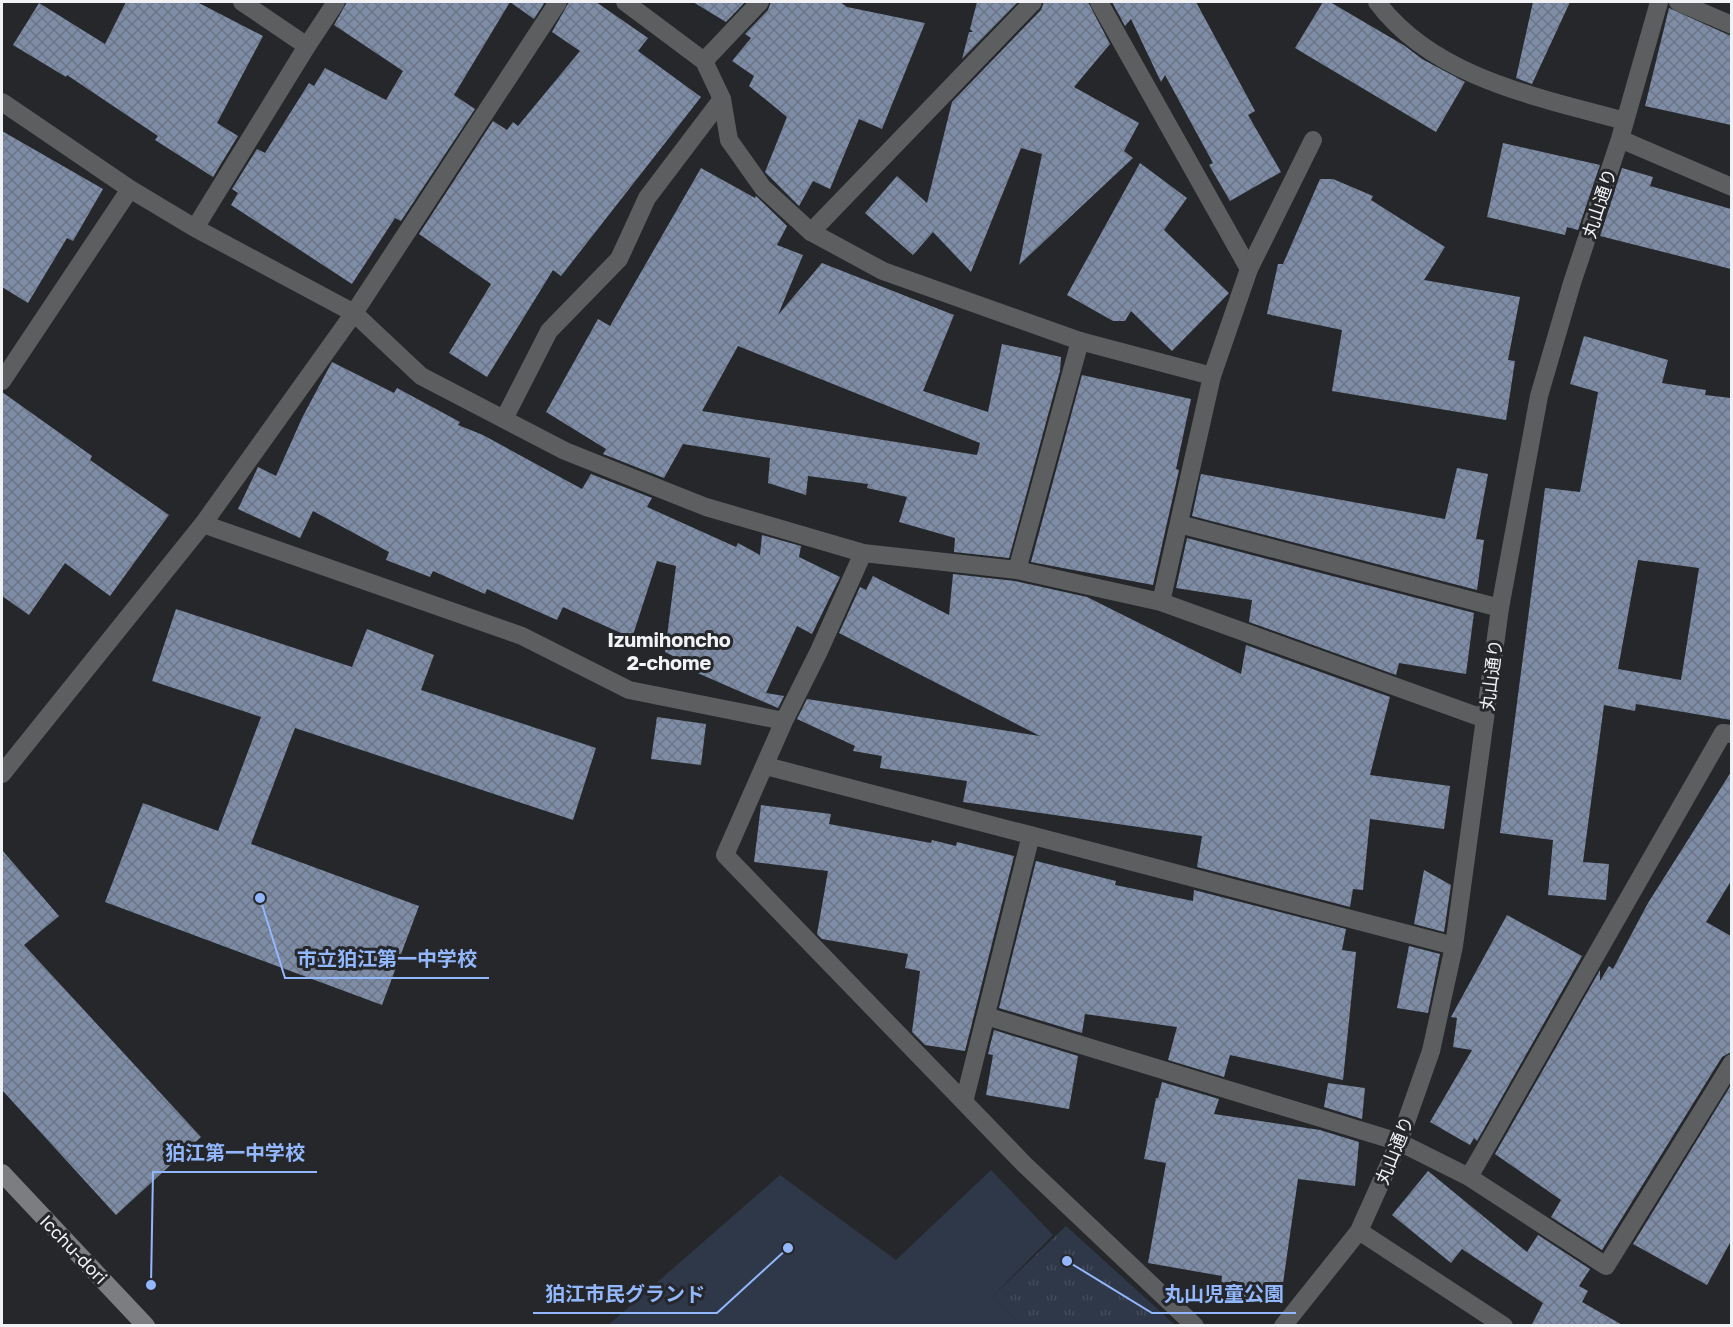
<svg xmlns="http://www.w3.org/2000/svg" width="1733" height="1327" font-family="'Golos Text','Noto Sans JP',sans-serif">
<style>
.green{fill:#2f3848}
.park{fill:url(#park-tufts)}
.building{fill:url(#building-cross-hatch);fill-rule:evenodd}
.lines{fill:none;stroke-linecap:round;stroke-linejoin:round}
.lane{stroke:#5d5e60;stroke-width:18}
.street{stroke:#5d5e60;stroke-width:18}
.secondary{stroke:#7b7d80;stroke-width:18}
.labels{text-anchor:middle;dominant-baseline:central;stroke-width:6;stroke-linejoin:round;paint-order:stroke}
.street-label{font-size:18px;fill:#f1f2f5;stroke:#25272b}
.neighbourhood-label{font-size:20px;font-weight:bold;fill:#f1f2f5;stroke:#25272b}
.leader{fill:none;stroke:#93b7fd;stroke-width:2}
.callout-dot{fill:#93b7fd;stroke:#25272b;stroke-width:2}
.callout-label{font-size:20px;text-anchor:middle;font-weight:bold;fill:#93b7fd;stroke:#25272b;stroke-width:6;stroke-linejoin:round;paint-order:stroke}
</style>
<defs>
<pattern id="park-tufts" width="24" height="20" patternUnits="userSpaceOnUse" patternTransform="scale(1.5)"><rect width="24" height="20" fill="#2f3848"/><path d="M3 7l-1-3M5 7V3M7 7l1-3M15 17l-1-3M17 17v-4M19 17l1-3" fill="none" stroke="#434c5a"/></pattern>
<pattern id="building-cross-hatch" width="8" height="8" patternUnits="userSpaceOnUse" patternTransform="scale(1.5)"><rect width="8" height="8" fill="#7e8ca6"/><path d="M0 0l8 8M0 8l8-8" fill="none" stroke="#6b7586"/></pattern>
</defs>
<rect width="100%" height="100%" fill="#25272b"/>
<path class="green" d="M 991,1170 L 1053,1235 L 992,1297 L 1021,1325 L 607,1326 L 780,1175 L 896,1260 Z"/>
<path class="park" d="M 1066,1226 L 1175,1325 L 1021,1325 L 992,1297 Z"/>
<path class="building" d="M 126,2 L 197,2 L 263,36 L 217,123 L 238,136 L 213,177 L 155,140 L 158,136 L 67,75 L 66,77 L 13,45 L 39,3 L 105,44 Z
M 347,2 L 545,2 L 534,19 L 510,2 L 454,95 L 475,109 L 401,221 L 395,218 L 352,284 L 231,205 L 238,193 L 232,189 L 257,149 L 265,153 L 309,83 L 314,86 L 325,68 L 386,100 L 403,71 L 334,25 Z
M 569,2 L 596,2 L 648,38 L 638,51 L 701,97 L 561,276 L 553,270 L 487,377 L 449,353 L 491,284 L 419,234 L 493,121 L 507,130 L 513,122 L 518,126 L 580,51 L 552,32 Z
M 693,2 L 745,2 L 726,22 Z
M 771,2 L 840,2 L 847,7 L 925,23 L 882,129 L 859,119 L 830,189 L 813,181 L 799,206 L 765,172 L 787,117 L 749,86 L 754,76 L 732,61 L 751,38 L 745,34 L 768,10 Z
M 977,2 L 1018,2 L 962,59 L 969,32 L 973,32 L 970,29 Z
M 1044,2 L 1088,2 L 1110,44 L 1074,87 L 1139,123 L 1124,151 L 1133,158 L 1019,265 L 1042,154 L 1021,148 L 971,272 L 933,232 L 913,255 L 865,213 L 897,176 L 927,203 L 952,102 L 1041,10 Z
M 1112,2 L 1196,2 L 1255,111 L 1248,115 L 1281,172 L 1230,201 L 1209,165 L 1213,163 L 1165,75 L 1161,82 L 1131,19 L 1125,26 Z
M 1323,2 L 1330,2 L 1405,46 L 1422,59 L 1465,82 L 1436,132 L 1295,48 Z
M 1533,2 L 1570,2 L 1532,84 L 1516,78 Z
M 1669,8 L 1731,36 L 1731,125 L 1645,106 Z
M 2,131 L 103,189 L 73,241 L 67,238 L 28,303 L 2,287 Z
M 1503,143 L 1600,165 L 1578,230 L 1567,227 L 1565,235 L 1487,217 Z
M 1140,163 L 1187,198 L 1164,230 L 1229,293 L 1172,351 L 1131,311 L 1125,321 L 1113,321 L 1067,295 Z
M 701,168 L 755,198 L 756,196 L 787,226 L 777,245 L 803,255 L 778,315 L 822,263 L 954,315 L 923,391 L 988,412 L 1002,344 L 1061,357 L 1060,371 L 1009,558 L 954,552 L 955,538 L 899,522 L 907,497 L 867,488 L 868,484 L 808,476 L 806,495 L 768,483 L 770,458 L 683,444 L 664,478 L 603,454 L 606,449 L 546,412 L 598,319 L 610,326 ZM 738,346 L 980,443 L 977,455 L 702,411 Z
M 1622,168 L 1653,177 L 1650,186 L 1731,209 L 1731,269 L 1600,236 Z
M 1320,179 L 1333,179 L 1373,196 L 1371,200 L 1445,247 L 1424,280 L 1520,297 L 1508,360 L 1515,361 L 1506,420 L 1332,391 L 1342,330 L 1267,314 L 1278,264 L 1283,264 Z
M 1584,336 L 1668,360 L 1662,383 L 1706,390 L 1705,395 L 1731,398 L 1731,720 L 1636,704 L 1635,711 L 1604,705 L 1583,862 L 1609,864 L 1606,900 L 1548,895 L 1553,840 L 1500,833 L 1545,488 L 1580,492 L 1598,392 L 1570,384 ZM 1638,560 L 1699,568 L 1681,680 L 1618,669 Z
M 332,362 L 394,393 L 397,388 L 460,422 L 458,425 L 483,435 L 582,489 L 591,474 L 652,498 L 647,507 L 736,547 L 738,543 L 760,555 L 762,535 L 801,546 L 799,557 L 840,577 L 812,634 L 797,626 L 766,693 L 784,696 L 778,708 L 677,664 L 679,659 L 665,652 L 676,566 L 657,561 L 632,638 L 563,607 L 557,620 L 487,589 L 485,594 L 433,571 L 430,577 L 386,560 L 389,552 L 313,511 L 300,538 L 238,509 L 258,467 L 276,476 L 303,416 Z
M 1082,375 L 1191,399 L 1176,469 L 1179,470 L 1153,585 L 1031,562 Z
M 2,392 L 92,456 L 90,460 L 169,515 L 110,596 L 65,563 L 29,615 L 2,596 Z
M 1457,468 L 1488,474 L 1476,539 L 1484,540 L 1477,590 L 1192,516 L 1201,474 L 1445,519 Z
M 1187,538 L 1474,613 L 1466,674 L 1399,663 L 1396,675 L 1249,622 L 1252,600 L 1176,588 Z
M 953,574 L 1015,581 L 1087,597 L 1241,674 L 1246,645 L 1390,697 L 1370,775 L 1450,786 L 1444,829 L 1370,819 L 1363,890 L 1353,889 L 1350,907 L 1197,867 L 1202,836 L 963,802 L 967,781 L 880,768 L 882,756 L 853,751 L 855,746 L 797,719 L 807,699 L 1040,736 L 839,633 L 860,587 L 866,590 L 873,576 L 949,615 Z
M 176,609 L 352,667 L 367,629 L 434,655 L 421,690 L 596,748 L 573,820 L 295,728 L 251,844 L 419,906 L 382,1005 L 105,902 L 143,803 L 218,831 L 261,717 L 152,681 Z
M 657,717 L 706,724 L 701,765 L 651,759 Z
M 1731,772 L 1731,881 L 1706,922 L 1731,936 L 1731,1052 L 1722,1057 L 1602,1250 L 1551,1217 L 1561,1200 L 1495,1154 L 1600,970 L 1600,981 L 1609,966 L 1613,969 L 1648,903 Z
M 761,805 L 831,814 L 829,824 L 931,843 L 932,840 L 956,846 L 957,842 L 1014,856 L 965,1051 L 925,1045 L 912,1032 L 920,971 L 905,968 L 908,954 L 822,939 L 817,934 L 828,871 L 754,862 Z
M 2,850 L 59,916 L 24,945 L 201,1137 L 116,1215 L 2,1090 Z
M 1036,861 L 1116,881 L 1115,885 L 1193,901 L 1194,890 L 1346,929 L 1342,950 L 1356,952 L 1343,1080 L 1230,1055 L 1224,1077 L 1168,1060 L 1177,1027 L 1085,1014 L 1082,1033 L 999,1008 Z
M 1424,870 L 1451,885 L 1444,932 L 1414,924 Z
M 1507,915 L 1582,956 L 1477,1141 L 1474,1138 L 1470,1145 L 1430,1122 L 1472,1050 L 1453,1047 L 1457,1018 L 1451,1017 Z
M 1409,946 L 1440,954 L 1428,1013 L 1397,1008 Z
M 994,1030 L 1078,1056 L 1069,1109 L 986,1095 L 993,1055 L 988,1054 Z
M 1162,1082 L 1219,1099 L 1214,1114 L 1320,1130 L 1359,1142 L 1355,1186 L 1298,1179 L 1280,1304 L 1220,1295 L 1222,1276 L 1148,1263 L 1166,1163 L 1144,1159 L 1156,1098 L 1158,1098 Z
M 1328,1083 L 1365,1088 L 1362,1119 L 1324,1107 Z
M 1731,1085 L 1731,1241 L 1707,1285 L 1633,1244 Z
M 1428,1171 L 1527,1252 L 1538,1235 L 1590,1269 L 1579,1286 L 1588,1291 L 1582,1302 L 1624,1326 L 1531,1326 L 1543,1303 L 1462,1249 L 1451,1263 L 1392,1215 Z"/>
<g class="lines">
<path class="lane" d="M 1099,2 L 1249,269
M 704,61 L 760,2
M 811,232 L 1033,2
M 504,419 L 549,331 L 619,259 L 647,198 L 722,99
M 1179,524 L 1500,608
M 1017,570 L 1080,341
M 1399,1142 L 1469,1177 L 1606,1266 L 1732,1063
M 1469,1177 L 1723,733 L 1732,734"/>
<path class="street" d="M 625,2 L 704,61 L 722,99 L 729,140 L 763,188 L 811,232 L 883,271 L 1080,341 L 1212,376
M 1377,2 C 1434,78 1538,97 1625,121
M 1678,2 L 1732,25
M 307,46 L 336,2
M 2,102 L 130,189
M 1620,139 L 1732,187
M 195,228 L 307,46 L 242,2
M 2,381 L 130,189 L 195,228 L 354,313 L 558,2
M 203,524 L 522,636 L 629,690 L 784,721
M 863,553 L 1017,570 L 1161,602 L 1485,719
M 1161,602 L 1212,376 L 1249,269 L 1313,140
M 766,766 L 1454,946
M 2,774 L 203,524 L 354,313 L 421,376 L 565,451 L 706,507 L 863,553 L 819,651 L 784,721 L 725,855 L 1025,1165 L 1195,1326
M 986,1016 L 1399,1142
M 964,1102 L 1031,835
M 1359,1231 L 1504,1326
M 1283,1326 L 1359,1231 L 1399,1142 L 1431,1051 L 1454,946 L 1500,608 L 1539,396 L 1572,283 L 1620,139 L 1659,2"/>
<path class="secondary" d="M 2,1173 L 146,1326"/>
</g>
<g class="labels">
<g class="street-label">
<text transform="translate(1599 203) rotate(-72)">丸山通り</text>
<text transform="translate(1491 675) rotate(-83)">丸山通り</text>
<text transform="translate(1394 1150) rotate(-68)">丸山通り</text>
<text transform="translate(74 1249) rotate(46)">Icchu-dori</text>
</g>
<g class="neighbourhood-label">
<text x="669" y="639">Izumihoncho<tspan x="669" dy="23">2-chome</tspan></text>
</g>
</g>
<path class="leader" d="M260 898L285 978H489M151 1285L153 1172H317M1067 1261L1152 1313H1296M788 1248L717 1313H533"/>
<g class="callout-dot">
<circle cx="260" cy="898" r="6"/>
<circle cx="151" cy="1285" r="6"/>
<circle cx="1067" cy="1261" r="6"/>
<circle cx="788" cy="1248" r="6"/>
</g>
<g class="callout-label">
<text x="387" y="966">市立狛江第一中学校</text>
<text x="235" y="1160">狛江第一中学校</text>
<text x="1224" y="1301">丸山児童公園</text>
<text x="625" y="1301">狛江市民グランド</text>
</g>
<rect width="1733" height="1327" fill="none" stroke="#f1f2f5" stroke-width="6"/>
</svg>
